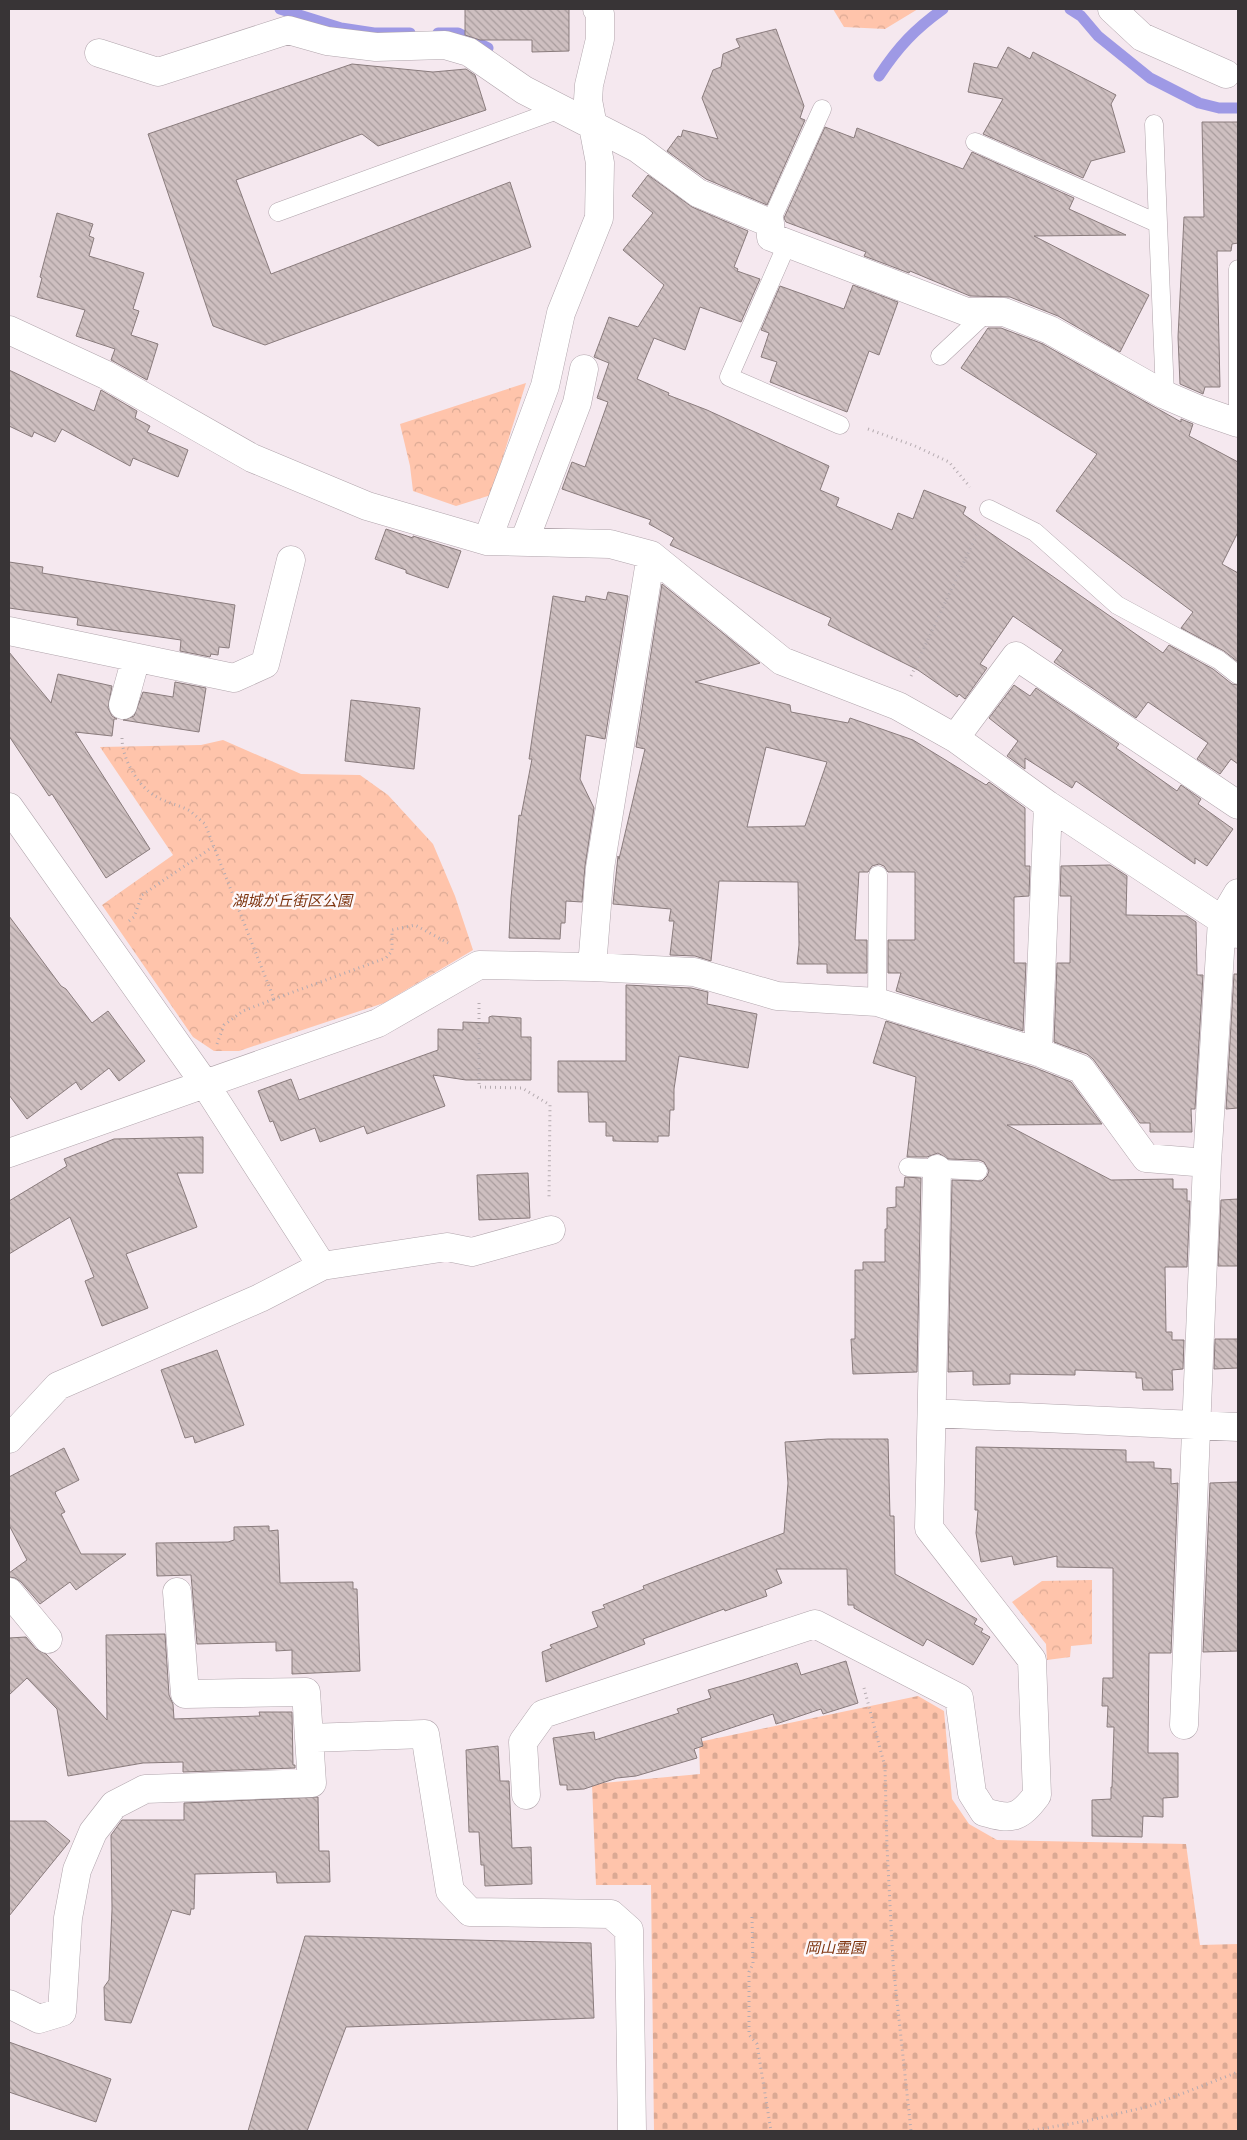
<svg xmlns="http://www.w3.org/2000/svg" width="1247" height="2140" font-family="'Roboto Serif','Noto Sans JP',serif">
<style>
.cemetery{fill:url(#cemetery-stones)}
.park{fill:url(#park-crowns)}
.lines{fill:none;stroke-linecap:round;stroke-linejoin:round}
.stream{stroke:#9e99e5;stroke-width:11}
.building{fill:url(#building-back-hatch);stroke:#8a7c7d;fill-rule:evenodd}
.lane-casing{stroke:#b1a5ac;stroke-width:19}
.street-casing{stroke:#b1a5ac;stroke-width:29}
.path{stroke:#b5abb0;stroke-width:3;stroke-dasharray:1 4;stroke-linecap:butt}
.lane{stroke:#fff;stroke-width:18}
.street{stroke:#fff;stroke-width:28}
.labels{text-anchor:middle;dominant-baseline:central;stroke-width:5;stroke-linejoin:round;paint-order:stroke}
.park-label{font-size:15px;font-style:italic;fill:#7d340f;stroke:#fdf8fb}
</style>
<defs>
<pattern id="cemetery-stones" width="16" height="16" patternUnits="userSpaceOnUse" patternTransform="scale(1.25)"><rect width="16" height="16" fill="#ffc4ab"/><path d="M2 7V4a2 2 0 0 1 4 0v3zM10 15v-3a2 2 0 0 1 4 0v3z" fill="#dba994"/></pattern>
<pattern id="park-crowns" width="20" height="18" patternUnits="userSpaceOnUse" patternTransform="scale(1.25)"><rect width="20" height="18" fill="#ffc4ab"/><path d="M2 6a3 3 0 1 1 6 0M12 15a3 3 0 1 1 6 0" fill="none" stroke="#dba994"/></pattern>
<pattern id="building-back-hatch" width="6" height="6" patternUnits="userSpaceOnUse" patternTransform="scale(1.25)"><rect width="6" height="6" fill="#cebfc0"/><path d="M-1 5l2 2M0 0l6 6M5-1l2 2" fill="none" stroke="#a89c9d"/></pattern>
</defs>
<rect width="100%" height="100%" fill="#f5e8ef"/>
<path class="cemetery" d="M 918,1696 L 944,1711 L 952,1799 L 969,1824 L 997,1840 L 1186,1844 L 1200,1945 L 1238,1944 L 1238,2131 L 654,2131 L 651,1885 L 596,1885 L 592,1784 L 700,1774 L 699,1742 Z"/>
<path class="park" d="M 833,9 L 918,9 L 885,29 L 844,27 Z
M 526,383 L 491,495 L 456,506 L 413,491 L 410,466 L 400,424 Z
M 223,740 L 301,774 L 360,775 L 388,795 L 433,844 L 455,896 L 473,950 L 384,1003 L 239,1051 L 214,1051 L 193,1037 L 102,905 L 173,855 L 100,747 L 201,745 Z
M 1092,1580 L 1092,1644 L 1071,1646 L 1070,1657 L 1047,1660 L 1046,1644 L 1012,1602 L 1042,1581 Z"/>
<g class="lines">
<path class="stream" d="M 280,9 L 341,28 L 374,33 L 410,33
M 1070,9 L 1081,16 L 1098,36 L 1150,78 L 1199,103 L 1219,108 L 1238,108
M 438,33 L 458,33 L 488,48
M 879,76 C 898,47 915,29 943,9"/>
</g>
<path class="building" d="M 465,9 L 569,9 L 569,51 L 532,52 L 532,40 L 480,40 L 465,35 Z
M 776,29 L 804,106 L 800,118 L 805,120 L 767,205 L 706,179 L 667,151 L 678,136 L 681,137 L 683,130 L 718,139 L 702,98 L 713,70 L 721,67 L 723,54 L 740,47 L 736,39 Z
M 1008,47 L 1030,59 L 1033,52 L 1116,95 L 1111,104 L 1125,152 L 1091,161 L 1083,178 L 983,134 L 1003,99 L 968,92 L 974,63 L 997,68 Z
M 352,64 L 433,72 L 466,69 L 475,75 L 486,110 L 378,146 L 362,134 L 236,180 L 271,274 L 510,182 L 531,247 L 265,345 L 213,326 L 148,134 Z
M 1202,122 L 1238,122 L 1238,243 L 1232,244 L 1231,251 L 1217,251 L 1220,387 L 1205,387 L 1203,394 L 1180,384 L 1178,337 L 1184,217 L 1204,217 Z
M 825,127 L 854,138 L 857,128 L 963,169 L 972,152 L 1074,198 L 1069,209 L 1126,235 L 1034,236 L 1149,295 L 1120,352 L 1058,316 L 1010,297 L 970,296 L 910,271 L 909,273 L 864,256 L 866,252 L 786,222 L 784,218 Z
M 648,175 L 692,207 L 748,231 L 734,267 L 738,269 L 737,271 L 760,279 L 741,322 L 700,307 L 685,350 L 654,338 L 637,379 L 669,393 L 668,395 L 707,410 L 829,466 L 820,490 L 839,498 L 836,506 L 892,530 L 898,513 L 913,519 L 924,490 L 966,507 L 963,514 L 1163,653 L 1169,645 L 1213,669 L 1232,684 L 1238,685 L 1238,764 L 1231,759 L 1220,774 L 1197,759 L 1208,743 L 1148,702 L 1136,718 L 1054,662 L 1063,650 L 1013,616 L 980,664 L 987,668 L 965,699 L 959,694 L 957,697 L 918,670 L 828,625 L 831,618 L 670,545 L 674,538 L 649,524 L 651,520 L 562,489 L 572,462 L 585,467 L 608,402 L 597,398 L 609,363 L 594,357 L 609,317 L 638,327 L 664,285 L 623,250 L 653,213 L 632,196 Z
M 57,213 L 93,224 L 89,236 L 94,238 L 89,256 L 144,273 L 133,309 L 139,311 L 131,335 L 158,344 L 147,380 L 111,360 L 115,349 L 76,336 L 85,310 L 37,297 L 42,278 L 40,277 Z
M 853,285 L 898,302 L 879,355 L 869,351 L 847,412 L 770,382 L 777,362 L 761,357 L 769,333 L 761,330 L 780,286 L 844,309 Z
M 988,328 L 1001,328 L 1043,344 L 1181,422 L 1181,419 L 1193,424 L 1189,436 L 1238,462 L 1238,532 L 1222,564 L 1238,573 L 1238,662 L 1224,651 L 1181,628 L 1193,612 L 1056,511 L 1097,454 L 961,368 Z
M 9,370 L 94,411 L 101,390 L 137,411 L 135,418 L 150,426 L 147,432 L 188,450 L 178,477 L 133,458 L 130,466 L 62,429 L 55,442 L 34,432 L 32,437 L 9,426 Z
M 386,529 L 413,538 L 413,536 L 461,551 L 448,588 L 406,573 L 406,570 L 375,559 Z
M 9,562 L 43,567 L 42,573 L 235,605 L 229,648 L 219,647 L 218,655 L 211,654 L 210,657 L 180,651 L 181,640 L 77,625 L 78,618 L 9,608 Z
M 662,584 L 760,663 L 695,682 L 790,705 L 791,712 L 848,723 L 850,718 L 913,740 L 986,785 L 989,782 L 1025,808 L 1025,866 L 1030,866 L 1029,896 L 1014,897 L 1014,963 L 1026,963 L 1023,1031 L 896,991 L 901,973 L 888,973 L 888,940 L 915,940 L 915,872 L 888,872 L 884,866 L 879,864 L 872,866 L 868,872 L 859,872 L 855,940 L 867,940 L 867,973 L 827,973 L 827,964 L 797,964 L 799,945 L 798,882 L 719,881 L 711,961 L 695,956 L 670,955 L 674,921 L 669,921 L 671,909 L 613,904 L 618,856 L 619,859 L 645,749 L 636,747 ZM 766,747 L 827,762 L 805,826 L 747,827 Z
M 608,592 L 628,596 L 605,739 L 586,735 L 580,779 L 594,808 L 585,866 L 582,902 L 566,901 L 565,923 L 561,923 L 560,939 L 509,938 L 511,898 L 519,815 L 521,816 L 532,759 L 529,759 L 553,596 L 585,602 L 586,596 L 606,600 Z
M 9,652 L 51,703 L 58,674 L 112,686 L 108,708 L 112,716 L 117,719 L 114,719 L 112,736 L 75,732 L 150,849 L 106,878 L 52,794 L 49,796 L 9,736 Z
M 175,682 L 206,688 L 199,732 L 123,720 L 134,716 L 143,692 L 173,697 Z
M 1014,685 L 1030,696 L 1036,688 L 1119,744 L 1116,748 L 1177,791 L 1181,785 L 1201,799 L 1198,804 L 1233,829 L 1207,866 L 1195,858 L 1195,864 L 1076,781 L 1072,788 L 1025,758 L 1025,769 L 1007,756 L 1018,741 L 989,718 Z
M 351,700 L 420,708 L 414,769 L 345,761 Z
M 1110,865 L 1127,876 L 1126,915 L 1187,916 L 1196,922 L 1197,975 L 1203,975 L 1195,1109 L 1191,1109 L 1192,1132 L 1150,1132 L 1150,1123 L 1140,1123 L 1093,1059 L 1087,1054 L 1054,1042 L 1057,963 L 1070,963 L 1071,896 L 1060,896 L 1061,866 Z
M 9,916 L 61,986 L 66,989 L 92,1023 L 108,1011 L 145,1061 L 119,1081 L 109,1068 L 81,1090 L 76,1082 L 27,1119 L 9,1095 Z
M 1234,974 L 1238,974 L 1238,1108 L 1226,1109 Z
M 626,985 L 691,988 L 708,992 L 707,1004 L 757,1014 L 748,1068 L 679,1056 L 674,1089 L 674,1110 L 670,1110 L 669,1136 L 658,1136 L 658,1142 L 613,1141 L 613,1136 L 606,1136 L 606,1122 L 589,1122 L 588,1092 L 558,1092 L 558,1061 L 626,1061 Z
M 492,1016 L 521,1018 L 521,1037 L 531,1037 L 531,1080 L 466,1080 L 433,1075 L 445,1106 L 367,1134 L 364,1126 L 320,1142 L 315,1128 L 281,1141 L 273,1121 L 270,1122 L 258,1091 L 291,1079 L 299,1100 L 438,1050 L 438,1029 L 463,1030 L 463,1022 L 489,1023 L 489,1017 Z
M 886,1021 L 1033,1067 L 1071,1082 L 1102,1124 L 1007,1125 L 1111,1180 L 1173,1179 L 1173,1189 L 1187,1189 L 1187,1201 L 1190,1201 L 1187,1267 L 1165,1267 L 1166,1332 L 1172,1332 L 1172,1340 L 1184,1340 L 1183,1369 L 1172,1370 L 1173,1390 L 1143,1390 L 1142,1378 L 1136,1378 L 1136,1372 L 1075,1370 L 1075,1375 L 1010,1374 L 1010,1384 L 973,1385 L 973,1371 L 948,1372 L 952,1180 L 982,1181 L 987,1176 L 989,1171 L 984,1162 L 979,1160 L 948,1159 L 938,1153 L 927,1157 L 907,1157 L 916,1077 L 873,1063 Z
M 203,1137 L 203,1173 L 177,1173 L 197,1227 L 126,1254 L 148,1308 L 102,1326 L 85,1281 L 94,1277 L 70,1217 L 9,1254 L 9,1201 L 67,1166 L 64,1159 L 114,1139 Z
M 528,1173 L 530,1218 L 479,1220 L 477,1175 Z
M 905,1177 L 921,1178 L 917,1372 L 853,1374 L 851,1339 L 855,1339 L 855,1270 L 863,1270 L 863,1262 L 885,1262 L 885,1229 L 887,1229 L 887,1208 L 896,1207 L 896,1187 L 904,1187 Z
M 1238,1199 L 1238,1266 L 1218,1266 L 1221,1200 Z
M 1215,1339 L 1238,1339 L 1238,1368 L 1214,1369 Z
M 217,1350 L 244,1425 L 195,1443 L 193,1436 L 185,1438 L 161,1370 Z
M 828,1439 L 888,1439 L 890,1516 L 894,1516 L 895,1574 L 977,1619 L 974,1624 L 983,1629 L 981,1632 L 990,1637 L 973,1665 L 927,1639 L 923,1646 L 854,1608 L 854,1605 L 848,1605 L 847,1569 L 776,1569 L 782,1583 L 765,1590 L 767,1596 L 725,1611 L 724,1609 L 643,1639 L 645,1644 L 546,1682 L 542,1652 L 552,1648 L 550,1645 L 598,1627 L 592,1612 L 605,1608 L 603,1605 L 644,1589 L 643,1586 L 784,1533 L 788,1483 L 785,1442 Z
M 976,1447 L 1126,1450 L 1126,1462 L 1154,1462 L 1154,1468 L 1171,1469 L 1171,1484 L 1178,1483 L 1171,1653 L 1149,1653 L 1148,1753 L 1178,1753 L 1178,1797 L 1163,1798 L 1163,1817 L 1143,1816 L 1142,1837 L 1092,1836 L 1092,1800 L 1111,1799 L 1111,1787 L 1112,1787 L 1114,1727 L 1107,1727 L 1108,1706 L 1102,1706 L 1103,1678 L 1113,1678 L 1113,1568 L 1057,1567 L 1057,1556 L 1014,1565 L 1012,1556 L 981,1562 L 976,1533 L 978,1510 L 975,1510 Z
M 64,1448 L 79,1480 L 55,1492 L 56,1495 L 65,1512 L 61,1514 L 81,1554 L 126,1554 L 76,1590 L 70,1582 L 40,1604 L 21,1582 L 15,1578 L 9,1577 L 9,1573 L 27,1560 L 9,1525 L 9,1477 Z
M 1238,1482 L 1238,1651 L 1203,1652 L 1210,1483 Z
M 269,1526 L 269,1531 L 278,1530 L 280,1583 L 353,1582 L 353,1589 L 357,1589 L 360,1671 L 292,1674 L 292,1650 L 276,1651 L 276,1642 L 197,1644 L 191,1575 L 157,1576 L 156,1543 L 228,1542 L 234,1540 L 234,1527 Z
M 165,1634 L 169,1695 L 173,1704 L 174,1719 L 260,1716 L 259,1712 L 292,1712 L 293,1765 L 295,1765 L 295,1768 L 183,1772 L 183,1762 L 143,1763 L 68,1776 L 57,1709 L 27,1678 L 9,1695 L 9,1638 L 26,1637 L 36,1649 L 46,1654 L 107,1720 L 106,1635 Z
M 846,1661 L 858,1703 L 823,1714 L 821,1709 L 776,1724 L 773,1714 L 701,1738 L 703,1746 L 694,1749 L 697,1758 L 636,1776 L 617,1778 L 584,1789 L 567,1790 L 567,1785 L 560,1785 L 553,1738 L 594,1732 L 595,1740 L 679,1713 L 677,1709 L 711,1698 L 708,1690 L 743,1680 L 797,1663 L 801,1675 Z
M 498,1746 L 500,1781 L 509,1781 L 512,1848 L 531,1847 L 532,1884 L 485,1886 L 484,1865 L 481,1865 L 479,1832 L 469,1832 L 466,1750 Z
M 318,1797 L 319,1851 L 329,1851 L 330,1882 L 277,1883 L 276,1872 L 195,1874 L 194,1909 L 191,1909 L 190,1915 L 172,1910 L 131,2023 L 105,2020 L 104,1987 L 109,1980 L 112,1909 L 111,1835 L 122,1820 L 184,1820 L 184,1803 Z
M 9,1821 L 46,1821 L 70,1841 L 9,1916 Z
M 305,1936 L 591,1943 L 594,2018 L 346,2027 L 307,2131 L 248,2131 Z
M 9,2042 L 111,2079 L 96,2122 L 9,2092 Z"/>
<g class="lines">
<defs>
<path id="lane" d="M 1154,124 L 1165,395
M 975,142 L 1157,223
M 278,212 L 560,109
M 770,223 L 822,109
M 787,244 L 729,377 L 840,425
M 1238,269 L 1238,423
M 940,356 L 987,312
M 989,509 L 1035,532 L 1117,605 L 1219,660 L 1238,675
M 877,1002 L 878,875
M 908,1167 L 978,1171"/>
<path id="street" d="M 1112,9 L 1142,37 L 1226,74
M 99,53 L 158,72 L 288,30 L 327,41 L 376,47 L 445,45 L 469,52 L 524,90 L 637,148 L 698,193 L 770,223 L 771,237 L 967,312 L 1004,312 L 1050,330 L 1165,395 L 1200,410 L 1238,423
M 9,330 L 106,375 L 252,458 L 367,506 L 487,541 L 610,544 L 651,555 L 782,661 L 898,706 L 955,738 L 1048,805 L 1222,920 L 1238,934
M 487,541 L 545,386 L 561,313 L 599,218 L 600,163 L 588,100 L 589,85 L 600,39 L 600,13 L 597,9
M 524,542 L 577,403 L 584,369
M 9,631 L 234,678 L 265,664 L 291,560
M 123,705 L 136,658
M 955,738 L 1016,656 L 1238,805
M 9,807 L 205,1084 L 322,1266
M 592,967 L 600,868 L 651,555
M 1038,1052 L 1048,805
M 9,1153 L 378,1023 L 479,965 L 592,967 L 694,972 L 777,996 L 877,1002 L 1038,1052 L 1081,1069 L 1146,1158 L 1207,1163
M 932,1413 L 1238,1427
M 9,1439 L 58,1386 L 260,1298 L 322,1266 L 447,1247 L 472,1252 L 551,1230
M 9,1592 L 48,1639
M 1184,1725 L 1207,1163 L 1222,920 L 1238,893
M 309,1738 L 425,1734 L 450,1891 L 470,1912 L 611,1914 L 629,1930 L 632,2131
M 526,1795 L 523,1742 L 543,1714 L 815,1624 L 959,1698 L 972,1793 L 984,1812 C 1012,1820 1019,1819 1037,1795 L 1032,1660 L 929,1528 L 937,1169
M 9,2004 L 39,2019 L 62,2012 L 68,1918 L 77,1870 L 93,1832 L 114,1805 L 145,1789 L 312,1783 L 306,1692 L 185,1694 L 177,1592"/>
</defs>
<use href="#lane" class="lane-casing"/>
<use href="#street" class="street-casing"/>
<path class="path" d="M 868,429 L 915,446 L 949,462 L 970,487
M 911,676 L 977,534
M 122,738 C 122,759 138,787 157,797 C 167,803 180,805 190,811 C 195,815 200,820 205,824 L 274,999 L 386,958 L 392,951 L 392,930 L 415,925 L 448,943
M 129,921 L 134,917 L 142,895 L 214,846
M 479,1003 L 479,1087 L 522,1088 L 550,1105 L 549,1198
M 217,1044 L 224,1025 L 243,1011 L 274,999
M 864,1688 L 885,1767 L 887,1847 L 893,1963 L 911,2131
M 752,1917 L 753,1964 L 749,1972 L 749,2035 L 757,2044 L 771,2131
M 1028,2131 L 1087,2121 L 1150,2106 L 1238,2072"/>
<use href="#lane" class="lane"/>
<use href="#street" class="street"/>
</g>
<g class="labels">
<g class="park-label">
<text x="292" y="901">湖城が丘街区公園</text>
<text x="835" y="1948">岡山霊園</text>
</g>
</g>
<rect width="1247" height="2140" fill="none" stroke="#383436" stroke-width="20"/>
</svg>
